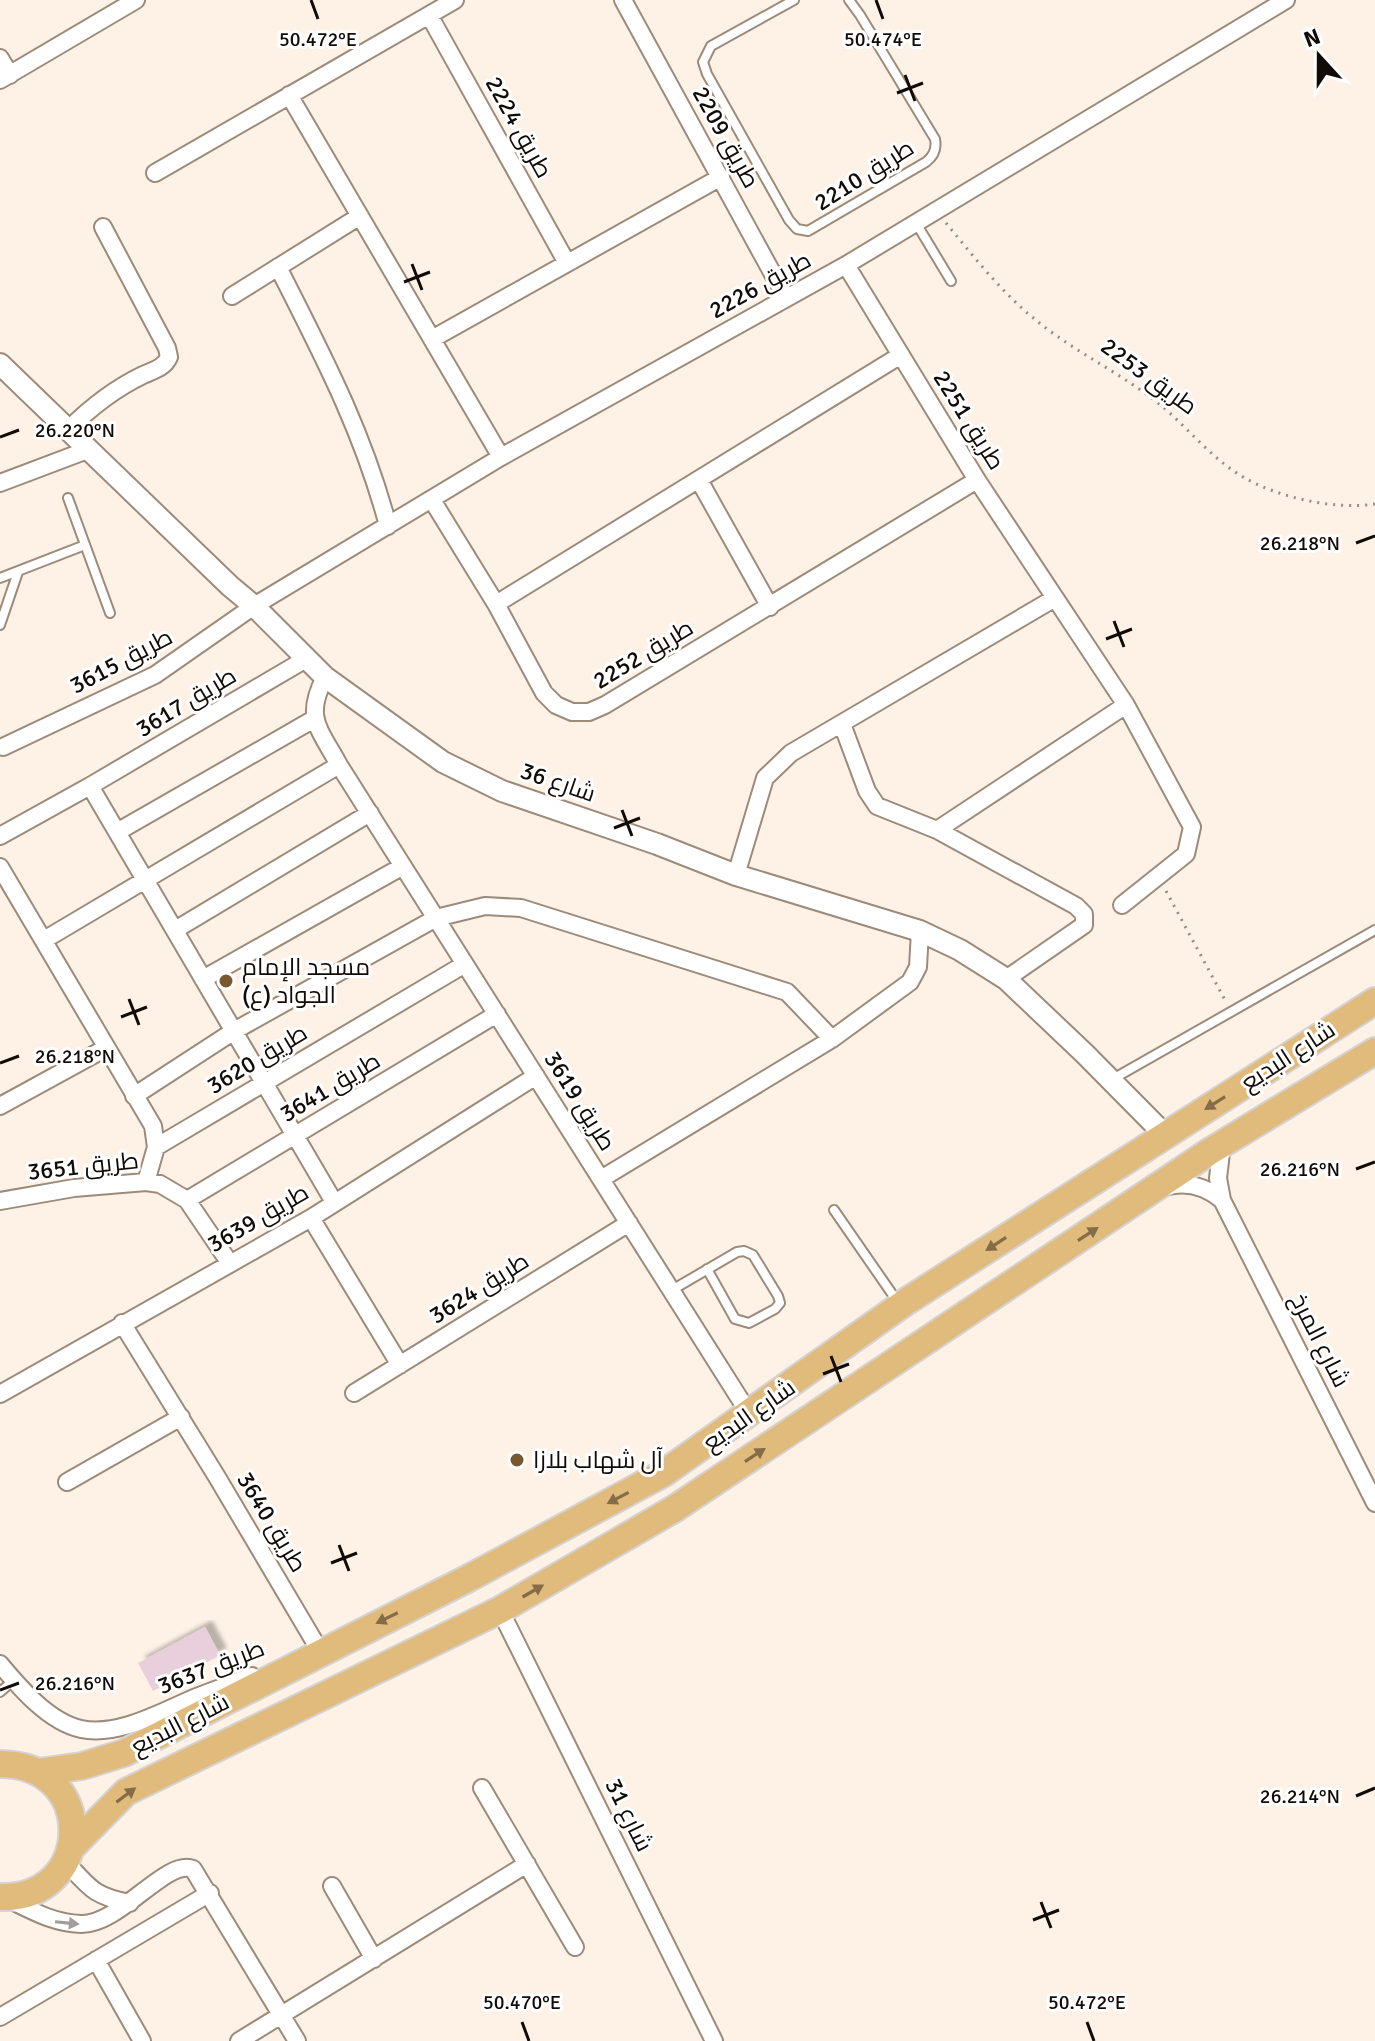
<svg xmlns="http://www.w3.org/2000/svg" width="1375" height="2041" font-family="Signika,Cairo,sans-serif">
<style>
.building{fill:#e8cfdb;filter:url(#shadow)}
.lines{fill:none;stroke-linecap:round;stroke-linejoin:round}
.service-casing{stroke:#9d8b7a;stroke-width:12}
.minor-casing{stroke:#9d8b7a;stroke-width:20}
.tertiary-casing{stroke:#9d8b7a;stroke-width:24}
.primary-casing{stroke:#d4d3d2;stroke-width:30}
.path{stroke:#968c84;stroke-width:3;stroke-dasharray:2 6;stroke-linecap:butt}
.service{stroke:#fff;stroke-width:8}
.minor{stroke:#fff;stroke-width:16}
.tertiary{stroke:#fff;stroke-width:20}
.primary{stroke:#e0bb7c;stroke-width:26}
.oneway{fill:#836c47}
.oneway2{fill:#a09d9b}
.ticks{fill:none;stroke:#110b06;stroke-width:3}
.poi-dot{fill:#79582f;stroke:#fff;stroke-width:3}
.labels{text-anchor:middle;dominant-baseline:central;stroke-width:6;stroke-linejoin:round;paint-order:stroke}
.street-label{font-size:24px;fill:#110b06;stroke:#fff}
.poi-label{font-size:24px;fill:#110b06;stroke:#fff;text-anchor:start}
.ticks-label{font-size:20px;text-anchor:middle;fill:#110b06;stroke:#fff;stroke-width:6;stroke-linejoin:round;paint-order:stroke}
</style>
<defs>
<filter id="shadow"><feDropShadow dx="7" dy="-7" stdDeviation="2" flood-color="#0004"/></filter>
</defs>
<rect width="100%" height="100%" fill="#fef2e7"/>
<path class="building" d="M 205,1627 L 220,1655 L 153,1691 L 138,1663 Z"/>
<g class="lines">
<defs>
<path id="service" d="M 794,0 L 711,46 L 703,62 L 707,74 L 789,220 L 797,229 L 808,231 L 926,162 C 934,156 937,149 935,139 L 860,15 L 849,0
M 916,223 L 951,281
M 68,498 L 110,613
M 0,578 L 85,545
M 0,625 L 18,572
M 1111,1080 L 1375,930
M 834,1210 L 897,1301
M 672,1290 L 737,1252 L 744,1251 L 753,1255 L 778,1296 L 780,1303 L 775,1309 L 749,1323 L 735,1319 L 707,1269
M 0,1692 L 14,1680"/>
<path id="minor" d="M 623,0 L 786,298
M 429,15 L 567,263
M 0,58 L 10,75
M 0,80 L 136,0
M 289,95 L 501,457
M 155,173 L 455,0
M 846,265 L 977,480 L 1126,705 L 1192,827 L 1186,854 L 1122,905
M 278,267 C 322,354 363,431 388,526
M 232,296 L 360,216
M 432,339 L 721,177
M 69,429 C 91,407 114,389 143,375 C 154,370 164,368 169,357 L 167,348 L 103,227
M 699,480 L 770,607
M 0,483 L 90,449
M 432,500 L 496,604 L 544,693 L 556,705 L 572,712 L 589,712 L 605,705 L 977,480
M 496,604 L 901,355
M 325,677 C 304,718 319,728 339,765 L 750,1415
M 842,724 L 867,791 L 877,806 L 937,830 L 1076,906 L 1084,914 L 1084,925 L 1006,979
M 3,747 L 155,675 L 254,606 L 501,457 L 846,265 L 1286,0
M 90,786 L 334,1202
M 937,830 L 1126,705
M 117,832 L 314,719
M 0,836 L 90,786 L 306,659
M 0,867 L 153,1126 L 156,1147 L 146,1182
M 736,875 L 765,778 L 791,753 L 1055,598
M 175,930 L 370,813
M 44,940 L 339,765
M 203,979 L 403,866
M 134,1096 L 234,1031 L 436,918 L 485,906 L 521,908 L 787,992 L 832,1039
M 0,1106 L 106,1048
M 1222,1144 L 1218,1178 L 1222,1200 L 1375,1503
M 156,1147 L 465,964
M 601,1179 L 832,1039 L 910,982 L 918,967 L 920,931
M 1165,1187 C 1186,1181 1205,1186 1222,1200
M 187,1200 L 497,1014
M 0,1201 L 74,1188 L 146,1182 L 160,1184 L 187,1200 L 229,1262
M 311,1218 L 400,1365
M 122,1323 L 217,1477 L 320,1651 L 311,1655
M 354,1393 L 629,1223
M 0,1394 L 311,1218 L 536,1076
M 67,1482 L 181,1417
M 500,1610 L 714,2041
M 0,1664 C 20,1688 49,1722 81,1729 C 120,1737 164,1710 199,1696 C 217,1689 234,1683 252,1676
M 482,1788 L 575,1947
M 65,1861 C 90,1888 93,1896 130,1903
M 332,1886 L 374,1959
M 6,1898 C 31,1910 52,1923 81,1924 C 120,1925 166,1858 193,1869 L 297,2041
M 96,1960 L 142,2041
M 0,2017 L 210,1893
M 239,2041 L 527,1864"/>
<path id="tertiary" d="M 0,364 L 230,586 L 254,606 L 325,677 L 443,762 L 502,791 L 657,844 L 736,875 L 920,931 L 960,950 L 1006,979 L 1085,1054 L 1165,1135"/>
<path id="primary" d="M 0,1764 C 99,1764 94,1901 0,1897
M 39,1772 L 82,1766 L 124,1753 L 469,1578 L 664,1473 L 907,1301 L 1375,1001
M 70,1849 L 126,1792 L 500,1610 L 674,1509 L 1209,1152 L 1375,1051"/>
</defs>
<use href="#service" class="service-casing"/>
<use href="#minor" class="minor-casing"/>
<use href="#tertiary" class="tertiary-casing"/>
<use href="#primary" class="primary-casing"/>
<path class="path" d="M 946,223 C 974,257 1002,293 1037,321 C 1075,352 1119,372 1158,403 C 1187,426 1212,460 1245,478 C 1280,498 1335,510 1375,504
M 1166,891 L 1225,1000"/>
<use href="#service" class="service"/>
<use href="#minor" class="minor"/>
<use href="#tertiary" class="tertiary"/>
<use href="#primary" class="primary"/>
</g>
<defs><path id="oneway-solid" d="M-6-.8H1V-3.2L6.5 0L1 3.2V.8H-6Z" transform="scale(2)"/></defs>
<g class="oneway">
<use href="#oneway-solid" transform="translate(1215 1103) rotate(148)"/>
<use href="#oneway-solid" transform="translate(1088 1234) rotate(-33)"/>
<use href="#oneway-solid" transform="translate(996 1244) rotate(147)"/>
<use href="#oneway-solid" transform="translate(755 1455) rotate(-33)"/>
<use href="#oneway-solid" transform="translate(618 1498) rotate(152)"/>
<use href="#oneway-solid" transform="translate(533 1591) rotate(-30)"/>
<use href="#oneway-solid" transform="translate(387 1618) rotate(154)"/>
<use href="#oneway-solid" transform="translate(126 1795) rotate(-37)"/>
</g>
<use class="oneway2" href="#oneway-solid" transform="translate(67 1923) rotate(6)"/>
<path class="ticks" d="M 311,0 L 318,19M 876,0 L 883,19M 905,75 L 915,101M 897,93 L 923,83M 412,264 L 422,290M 404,282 L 430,272M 0,437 L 19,430M 1356,543 L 1375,536M 1114,621 L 1124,647M 1106,639 L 1132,629M 622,810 L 632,836M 614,828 L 640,818M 129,999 L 139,1025M 121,1017 L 147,1007M 0,1063 L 19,1056M 1356,1169 L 1375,1162M 831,1356 L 841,1382M 823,1374 L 849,1364M 339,1545 L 349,1571M 331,1563 L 357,1553M 0,1690 L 19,1683M 1356,1796 L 1375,1788M 1041,1902 L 1051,1928M 1033,1920 L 1059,1910M 522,2022 L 529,2041M 1087,2022 L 1094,2041"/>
<g class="poi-dot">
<circle cx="226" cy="981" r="8"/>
<circle cx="517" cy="1460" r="8"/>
</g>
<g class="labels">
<g class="street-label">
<text transform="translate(519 127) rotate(61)">طريق 2224</text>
<text transform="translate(726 137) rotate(61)">طريق 2209</text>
<text transform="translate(864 175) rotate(-32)">طريق 2210</text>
<text transform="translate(760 285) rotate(-29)">طريق 2226</text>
<text transform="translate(1149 376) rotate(36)">طريق 2253</text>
<text transform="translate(969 420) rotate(58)">طريق 2251</text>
<text transform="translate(643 654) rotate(-31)">طريق 2252</text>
<text transform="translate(121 661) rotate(-28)">طريق 3615</text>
<text transform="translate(186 702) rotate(-31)">طريق 3617</text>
<text transform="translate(558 782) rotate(19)">شارع 36</text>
<text transform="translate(1288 1056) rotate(-33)">شارع البديع</text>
<text transform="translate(257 1059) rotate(-31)">طريق 3620</text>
<text transform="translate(330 1087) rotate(-31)">طريق 3641</text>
<text transform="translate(580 1101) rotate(58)">طريق 3619</text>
<text transform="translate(83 1166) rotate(-6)">طريق 3651</text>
<text transform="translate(258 1218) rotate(-30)">طريق 3639</text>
<text transform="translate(479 1288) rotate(-32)">طريق 3624</text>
<text transform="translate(1320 1340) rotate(63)">شارع المرخ</text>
<text transform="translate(749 1415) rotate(-35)">شارع البديع</text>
<text transform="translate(272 1522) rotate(59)">طريق 3640</text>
<text transform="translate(211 1667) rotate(-21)">طريق 3637</text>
<text transform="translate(180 1724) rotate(-27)">شارع البديع</text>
<text transform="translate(629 1815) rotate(64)">شارع 31</text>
</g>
<g class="poi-label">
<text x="242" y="967">مسجد الإمام<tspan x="242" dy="28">الجواد (ع)</tspan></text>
<text x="533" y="1460">آل شهاب بلازا</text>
</g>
</g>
<g class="ticks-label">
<text x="318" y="46">50.472°E</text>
<text x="883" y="46">50.474°E</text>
<text x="75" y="437">26.220°N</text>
<text x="1300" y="550">26.218°N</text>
<text x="75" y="1063">26.218°N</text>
<text x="1300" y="1176">26.216°N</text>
<text x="75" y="1690">26.216°N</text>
<text x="1300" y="1803">26.214°N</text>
<text x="522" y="2009">50.470°E</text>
<text x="1087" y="2009">50.472°E</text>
</g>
<g transform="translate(1319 56) rotate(339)" stroke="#ffffff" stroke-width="6" paint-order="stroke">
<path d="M0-6L14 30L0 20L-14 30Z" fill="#110b06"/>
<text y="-12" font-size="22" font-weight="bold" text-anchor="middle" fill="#110b06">N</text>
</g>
</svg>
